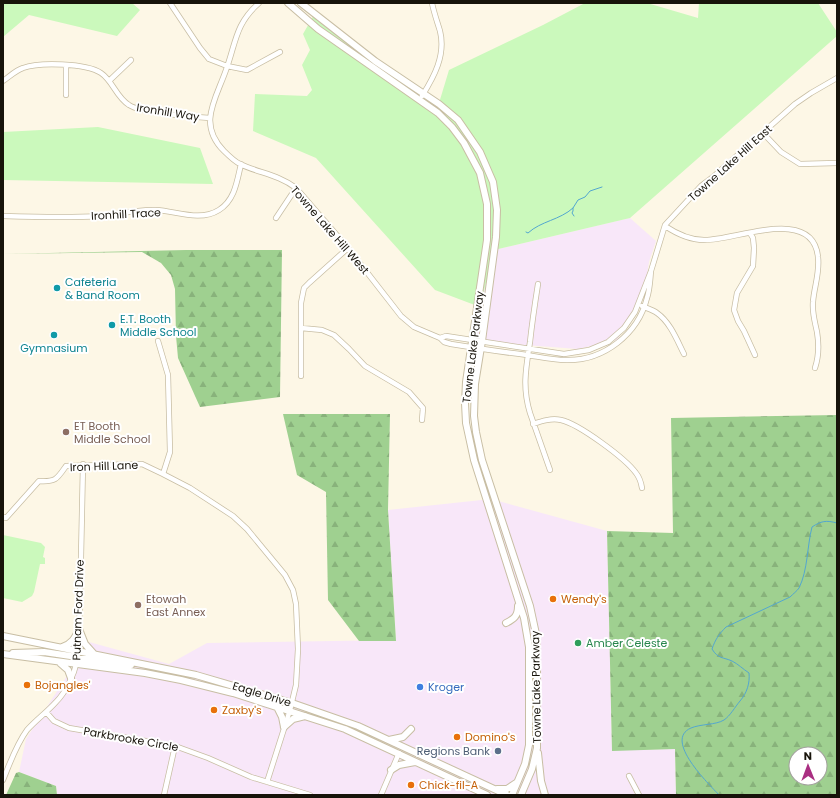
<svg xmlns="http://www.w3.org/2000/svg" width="840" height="798" font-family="Poppins,sans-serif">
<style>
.commercial{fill:#f8e7f9}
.green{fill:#cbf9bc}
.forest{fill:url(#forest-firs);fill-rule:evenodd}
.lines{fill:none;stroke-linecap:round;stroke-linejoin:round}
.stream{stroke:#53a7cf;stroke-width:1}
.street-casing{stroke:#c8bea4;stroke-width:6}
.secondary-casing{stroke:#c8bea4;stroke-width:8}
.street{stroke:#fff;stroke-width:4.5}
.secondary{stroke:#fff;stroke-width:6}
.culture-dot{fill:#0f9aa8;stroke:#fff;stroke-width:1.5}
.education-dot{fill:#8d6e63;stroke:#fff;stroke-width:1.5}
.food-dot{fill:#e8710a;stroke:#fff;stroke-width:1.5}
.leisure-dot{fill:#2e9e5b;stroke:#fff;stroke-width:1.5}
.shop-dot{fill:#3f7fe0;stroke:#fff;stroke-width:1.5}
.service-dot{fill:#5c6f8a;stroke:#fff;stroke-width:1.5}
.labels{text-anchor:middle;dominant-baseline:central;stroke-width:4;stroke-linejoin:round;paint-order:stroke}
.street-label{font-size:11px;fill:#17130a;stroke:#fff}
.culture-label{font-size:11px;fill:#0d838f;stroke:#fff;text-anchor:start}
.education-label{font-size:11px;fill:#785e54;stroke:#fff;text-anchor:start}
.food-label{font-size:11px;fill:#c56008;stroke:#fff;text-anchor:start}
.leisure-label{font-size:11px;fill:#27864d;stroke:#fff;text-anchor:start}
.shop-label{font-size:11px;fill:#366cbe;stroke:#fff;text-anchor:start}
.service-label{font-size:11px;fill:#4e5e75;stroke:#fff;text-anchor:end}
</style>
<defs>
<pattern id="forest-firs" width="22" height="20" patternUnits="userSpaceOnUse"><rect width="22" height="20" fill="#9fd090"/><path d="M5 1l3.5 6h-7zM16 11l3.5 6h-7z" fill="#88b27b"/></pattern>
</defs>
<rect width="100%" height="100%" fill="#fdf7e6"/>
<path class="commercial" d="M 630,218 L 656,241 L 649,262 L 644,293 L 632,317 L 617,340 L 578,349 L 472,341 L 494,250 Z
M 491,499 L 607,531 L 612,750 L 675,749 L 676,795 L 57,795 L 56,786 L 19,772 L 26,739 L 89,642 L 169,664 L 207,643 L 396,640 L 388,510 Z"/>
<path class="green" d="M 3,3 L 132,3 L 140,10 L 117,36 L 29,15 L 3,37 Z
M 585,3 L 647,3 L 698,18 L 699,3 L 818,3 L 837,32 L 837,36 L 630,218 L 494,250 L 480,307 L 435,290 L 316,158 L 253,131 L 255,94 L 307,96 L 312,90 L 302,65 L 310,50 L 303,34 L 315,13 L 407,84 L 439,103 L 449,70 L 543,25 Z
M 98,127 L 200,148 L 213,184 L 3,180 L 3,132 Z
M 3,535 L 41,543 L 45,547 L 43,557 L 45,558 L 45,564 L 40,564 L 34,592 L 32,596 L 22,602 L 3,598 Z"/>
<path class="forest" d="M 186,250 L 282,250 L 280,397 L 200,407 L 178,358 L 176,336 L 175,289 L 171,275 L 161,263 L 142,252 L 3,254 Z
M 283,414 L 390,414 L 388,510 L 396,641 L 359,641 L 328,600 L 326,492 L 297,475 Z
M 837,415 L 837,795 L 676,795 L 675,749 L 612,751 L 607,531 L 673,533 L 671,418 ZM 796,754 L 820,754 L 820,778 L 796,778 Z
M 19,772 L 56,786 L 57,795 L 6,795 L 16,773 Z"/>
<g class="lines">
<path class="stream" d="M 574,216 L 572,213 L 573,211 L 573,208 L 578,200 L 585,197 L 590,191 L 602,187
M 526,232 L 528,233 C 541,221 560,220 573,208
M 719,795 C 709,784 663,740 691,728 C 700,724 716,725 724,720 C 730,716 735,707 740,701 C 747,693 750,683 749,673 C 743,669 738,664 732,661 C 723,657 718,659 712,649 C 715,640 719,634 726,627 L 790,597 C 793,594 797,591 799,588 C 808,570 807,546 812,527 C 821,521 826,520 837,523"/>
<defs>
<path id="street" d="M 170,3 L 200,48 L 209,59 L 227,66 L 247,70 L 280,52
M 259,3 C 235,24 236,43 226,70 C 216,99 197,124 224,151 C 229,156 234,161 240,164 C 259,173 279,175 296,188 L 348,248 L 401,316 L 414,327 L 440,338 L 444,342 L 451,344 C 476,348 501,352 527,355 C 540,357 553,360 566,360 C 604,361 638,334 647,298 C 650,289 650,281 651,271
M 3,81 C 9,77 16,70 23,68 C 39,62 86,63 101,73 C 113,81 116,97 129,105 C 141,113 193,117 210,118
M 109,81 L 131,60
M 66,95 L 66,65
M 422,96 C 434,77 446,55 440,31 C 437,21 434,13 432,3
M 763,133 L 781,152 L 800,164 L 837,163
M 3,216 C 35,217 69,218 101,216 C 119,214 138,209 156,210 C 176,211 200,222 219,210 C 235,200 237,181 241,164
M 276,218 L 296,188
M 665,226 C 677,234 689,240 704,240 C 734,241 813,205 818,257 C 820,273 814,287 813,302 C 812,313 815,322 817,332 C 819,344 819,356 815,368
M 750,233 L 753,238 L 754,248 L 753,266 L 737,293 L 734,310 L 738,321 L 744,331 L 755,355
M 538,284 C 535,303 532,323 530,342 C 526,368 522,387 530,413 L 550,470
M 642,306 C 646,308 653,310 657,313 C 670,322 677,340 684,354
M 301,328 L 322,330 L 334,335 L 349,349 L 365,366 L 409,392 L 423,408 L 422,420
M 440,338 L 446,336 L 564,354 L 589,350 L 608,342 L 624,328 L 635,312 L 651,271 L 665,225 L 701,186 L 713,177 L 795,104 L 811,93 L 837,78
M 301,376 L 301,303 L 304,288 L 309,283 L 348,248
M 533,424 C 542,421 551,418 561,420 C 579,424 625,458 636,473 C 640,478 641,482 642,488
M 163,474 L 190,488 L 233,516 L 247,529 L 285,575 L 293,590 L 296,604 L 298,649 L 296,685 L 290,710 L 267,782
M 3,517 L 6,518 L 39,481 C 56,482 57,479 66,466 L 142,464 L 163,474 L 170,452 L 168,375 L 158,341
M 78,654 L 80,604 L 83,464
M 46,712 L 54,721 L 69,728 L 175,746 L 208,758 L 251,777 L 310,795
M 629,776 L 639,795
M 3,780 C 10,763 16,745 27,730 C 36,720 47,712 56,702 C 66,692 74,675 77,661
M 164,795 L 175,746
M 381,795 L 399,753"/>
<path id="secondary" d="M 288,3 L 318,29 L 438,113 L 452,127 L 464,143 L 480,173 L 487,204 L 487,240 L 466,382 L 465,403 L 466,423 L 474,460 L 524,618 L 529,647 L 529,745 L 525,764 L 512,795
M 301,3 L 375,61 L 439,104 L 458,120 L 480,152 L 493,182 L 497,210 L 496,237 L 482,341 L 475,384 L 474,416 L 476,432 L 482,460 L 530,606 L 536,634 L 537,654 L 537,748 L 532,769 L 521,795
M 506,623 C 514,619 518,616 518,606
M 79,629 L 85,644 L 94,654
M 3,636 L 196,675 L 292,703 L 358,726 L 507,795
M 62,647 C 72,644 75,638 79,629
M 13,653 L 44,652 L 77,657
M 3,654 L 145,673 L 181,680 L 233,693 L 345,729 L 487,795
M 77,659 L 86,659 L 131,665
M 60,663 L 68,670 L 71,678
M 277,707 L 282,717 L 284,727
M 284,727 L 293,719 L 305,716
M 389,740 L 403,737 L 411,729
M 538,753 L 541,781 L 545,795
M 391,770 L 399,765 L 415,762
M 497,789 L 507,789 L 516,783"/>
</defs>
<use href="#street" class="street-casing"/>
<use href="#secondary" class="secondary-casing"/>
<use href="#street" class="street"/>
<use href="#secondary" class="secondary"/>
</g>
<g class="culture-dot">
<circle cx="57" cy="288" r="4"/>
<circle cx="112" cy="325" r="4"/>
<circle cx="54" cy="335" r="4"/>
</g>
<g class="education-dot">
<circle cx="66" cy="432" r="4"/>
<circle cx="138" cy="605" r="4"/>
</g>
<g class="food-dot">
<circle cx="553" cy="599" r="4"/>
<circle cx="27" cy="685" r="4"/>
<circle cx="214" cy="710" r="4"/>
<circle cx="457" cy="737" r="4"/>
<circle cx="411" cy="785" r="4"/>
</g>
<circle class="leisure-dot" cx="578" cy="643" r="4"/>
<circle class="shop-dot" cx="420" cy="687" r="4"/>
<circle class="service-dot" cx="498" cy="751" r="4"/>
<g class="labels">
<g class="street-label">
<text transform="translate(168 112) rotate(9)">Ironhill Way</text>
<text transform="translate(730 163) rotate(-42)">Towne Lake Hill East</text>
<text transform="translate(126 214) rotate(-3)">Ironhill Trace</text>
<text transform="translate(330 230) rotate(49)">Towne Lake Hill West</text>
<text transform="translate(473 347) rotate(-83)">Towne Lake Parkway</text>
<text transform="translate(104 466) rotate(-2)">Iron Hill Lane</text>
<text transform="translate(78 610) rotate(-88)">Putnam Ford Drive</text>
<text transform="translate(536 687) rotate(-91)">Towne Lake Parkway</text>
<text transform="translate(262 694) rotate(17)">Eagle Drive</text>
<text transform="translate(131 739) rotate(10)">Parkbrooke Circle</text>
</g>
<g class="culture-label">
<text x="65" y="282">Cafeteria<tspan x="65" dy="13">&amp; Band Room</tspan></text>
<text x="120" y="319">E.T. Booth<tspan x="120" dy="13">Middle School</tspan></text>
<text x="54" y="348" text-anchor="middle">Gymnasium</text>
</g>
<g class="education-label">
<text x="74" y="426">ET Booth<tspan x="74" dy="13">Middle School</tspan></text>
<text x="146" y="599">Etowah<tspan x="146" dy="13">East Annex</tspan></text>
</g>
<g class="food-label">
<text x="561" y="599">Wendy's</text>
<text x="35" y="685">Bojangles'</text>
<text x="222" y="710">Zaxby's</text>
<text x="465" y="737">Domino's</text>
<text x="419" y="785">Chick-fil-A</text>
</g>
<g class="leisure-label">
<text x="586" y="643">Amber Celeste</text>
</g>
<g class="shop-label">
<text x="428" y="687">Kroger</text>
</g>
<g class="service-label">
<text x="490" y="751">Regions Bank</text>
</g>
</g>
<rect width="840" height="798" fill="none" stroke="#17130a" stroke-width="8"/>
<g transform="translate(808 766) rotate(359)"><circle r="19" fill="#ffffff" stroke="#a2a19d"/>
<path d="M0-3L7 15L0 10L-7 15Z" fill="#aa2f82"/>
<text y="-6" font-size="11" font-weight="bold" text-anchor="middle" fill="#17130a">N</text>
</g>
</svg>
